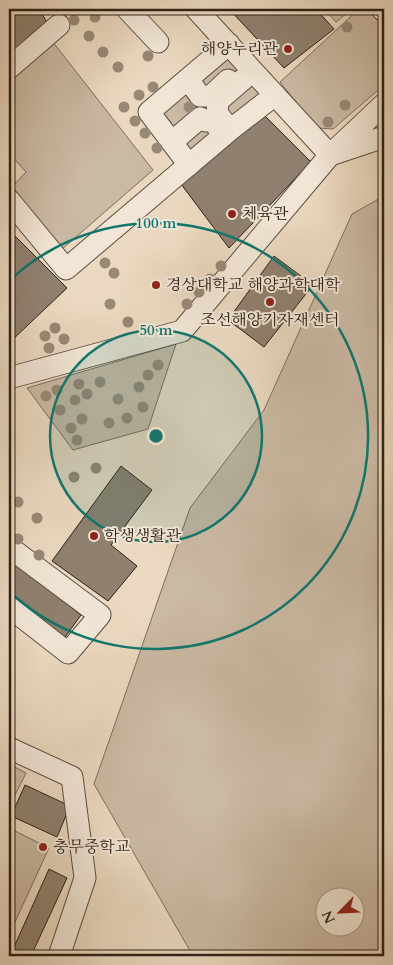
<svg xmlns="http://www.w3.org/2000/svg" width="393" height="965" font-family="Cardo,'Noto Serif KR',serif">
<style>
.green{fill:#cab9a3;stroke:#7b6d5d;fill-rule:evenodd}
.building{fill:#8f806f;stroke:#2c2117}
.lines{fill:none;stroke-linecap:round;stroke-linejoin:round}
.minor-casing{stroke:#5c4f41;stroke-width:23}
.minor{stroke:#f1e6d6;stroke-width:21}
.tree{fill:#988876}
.ring{fill:none;stroke:#0f766e;stroke-width:2.5}
.poi-dot{fill:#8f2418;stroke:#f1e6d6;stroke-width:2}
.labels{text-anchor:middle;dominant-baseline:central;stroke-width:4;stroke-linejoin:round;paint-order:stroke}
.poi-label{font-size:16px;fill:#2c2117;stroke:#f1e6d6;text-anchor:start}
.centre{fill:#0f766e;stroke:#f1e6d6;stroke-width:2.5}
.ring-label{font-size:15px;text-anchor:middle;font-weight:bold;fill:#0f766e;stroke:#f1e6d6;stroke-width:4;stroke-linejoin:round;paint-order:stroke}
</style>
<rect width="100%" height="100%" fill="#ead8c0"/>
<filter id="stains"><feTurbulence type="fractalNoise" baseFrequency=".004" numOctaves="4"/><feColorMatrix values="0 0 0 0 .2 0 0 0 0 .09 0 0 0 0 .02 0 0 0 .5 -.17"/></filter>
<radialGradient id="worn" r=".72"><stop offset=".6" stop-color="#630" stop-opacity="0"/><stop offset="1" stop-color="#630" stop-opacity=".3"/></radialGradient>
<path class="green" d="M 324,9 L 352,9 L 336,22 Z
M 359,9 L 372,10 L 384,25 L 384,85 L 333,129 L 317,128 L 280,82 Z
M 52,41 L 153,170 L 61,250 L 9,190 L 26,172 L 9,153 L 9,72 Z
M 228,50 L 267,95 L 194,156 L 159,113 Z
M 384,196 L 384,956 L 193,956 L 94,784 L 190,508 L 264,410 L 352,214 ZM 326,898 L 356,898 L 356,928 L 326,928 Z
M 176,344 L 148,429 L 73,450 L 27,388 Z
M 9,764 L 26,773 L 9,807 Z
M 9,828 L 49,848 L 9,935 Z"/>
<path class="building" d="M 9,9 L 39,9 L 48,24 L 9,56 Z
M 229,9 L 316,9 L 334,29 L 284,68 Z
M 263,114 L 311,162 L 229,248 L 178,180 Z
M 15,236 L 67,288 L 9,343 L 9,239 Z
M 274,256 L 313,285 L 264,347 L 228,320 Z
M 121,466 L 152,490 L 111,545 L 137,566 L 108,601 L 52,561 Z
M 9,559 L 81,615 L 63,640 L 9,597 Z
M 25,785 L 70,806 L 57,837 L 11,816 Z
M 49,869 L 67,878 L 31,956 L 10,956 Z"/>
<g class="lines">
<defs>
<path id="minor" d="M 127,9 L 158,42
M 196,9 L 330,155 L 384,104
M 382,9 L 384,11
M 9,68 L 59,25
M 188,79 L 200,96 L 211,96 L 228,80
M 230,130 L 217,113 L 218,101 L 253,71
M 172,142 L 200,118 L 206,121 L 211,119 L 224,135
M 189,165 L 149,112 L 229,44
M 9,200 L 66,269 L 230,130 L 275,95
M 9,378 L 182,331 L 330,155 L 384,137
M 9,547 L 100,615 L 68,653 L 9,607
M 9,748 L 72,777 L 85,878 L 59,956"/>
</defs>
<use href="#minor" class="minor-casing"/>
<use href="#minor" class="minor"/>
</g>
<g class="tree">
<circle cx="95" cy="17" r="5.5"/>
<circle cx="74" cy="20" r="5.5"/>
<circle cx="347" cy="27" r="5.5"/>
<circle cx="89" cy="36" r="5.5"/>
<circle cx="103" cy="52" r="5.5"/>
<circle cx="148" cy="56" r="5.5"/>
<circle cx="118" cy="67" r="5.5"/>
<circle cx="153" cy="87" r="5.5"/>
<circle cx="139" cy="95" r="5.5"/>
<circle cx="345" cy="105" r="5.5"/>
<circle cx="124" cy="107" r="5.5"/>
<circle cx="189" cy="107" r="5.5"/>
<circle cx="135" cy="121" r="5.5"/>
<circle cx="328" cy="122" r="5.5"/>
<circle cx="145" cy="133" r="5.5"/>
<circle cx="157" cy="148" r="5.5"/>
<circle cx="105" cy="263" r="5.5"/>
<circle cx="221" cy="266" r="5.5"/>
<circle cx="114" cy="273" r="5.5"/>
<circle cx="210" cy="279" r="5.5"/>
<circle cx="199" cy="292" r="5.5"/>
<circle cx="110" cy="304" r="5.5"/>
<circle cx="187" cy="304" r="5.5"/>
<circle cx="128" cy="322" r="5.5"/>
<circle cx="55" cy="328" r="5.5"/>
<circle cx="45" cy="336" r="5.5"/>
<circle cx="64" cy="339" r="5.5"/>
<circle cx="49" cy="348" r="5.5"/>
<circle cx="158" cy="365" r="5.5"/>
<circle cx="148" cy="375" r="5.5"/>
<circle cx="100" cy="382" r="5.5"/>
<circle cx="79" cy="384" r="5.5"/>
<circle cx="139" cy="387" r="5.5"/>
<circle cx="57" cy="390" r="5.5"/>
<circle cx="87" cy="394" r="5.5"/>
<circle cx="46" cy="396" r="5.5"/>
<circle cx="118" cy="399" r="5.5"/>
<circle cx="75" cy="400" r="5.5"/>
<circle cx="143" cy="407" r="5.5"/>
<circle cx="60" cy="410" r="5.5"/>
<circle cx="127" cy="418" r="5.5"/>
<circle cx="82" cy="419" r="5.5"/>
<circle cx="109" cy="423" r="5.5"/>
<circle cx="71" cy="428" r="5.5"/>
<circle cx="77" cy="440" r="5.5"/>
<circle cx="96" cy="468" r="5.5"/>
<circle cx="74" cy="477" r="5.5"/>
<circle cx="18" cy="502" r="5.5"/>
<circle cx="37" cy="518" r="5.5"/>
<circle cx="18" cy="539" r="5.5"/>
<circle cx="39" cy="555" r="5.5"/>
</g>
<circle cx="156" cy="436" r="106" fill="#0f766e" fill-opacity=".12"/>
<g class="ring">
<circle cx="156" cy="436" r="106"/>
<path d="M9 281A213 213 0 1 1 9 591"/>
</g>
<g class="poi-dot">
<circle cx="288" cy="49" r="5"/>
<circle cx="232" cy="214" r="5"/>
<circle cx="156" cy="285" r="5"/>
<circle cx="270" cy="302" r="5"/>
<circle cx="94" cy="536" r="5"/>
<circle cx="43" cy="847" r="5"/>
</g>
<g class="labels">
<g class="poi-label">
<text x="278" y="49" text-anchor="end">해양누리관</text>
<text x="242" y="214">체육관</text>
<text x="166" y="285">경상대학교 해양과학대학</text>
<text x="270" y="320" text-anchor="middle">조선해양기자재센터</text>
<text x="104" y="536">학생생활관</text>
<text x="53" y="847">충무중학교</text>
</g>
</g>
<circle cx="156" cy="436" r="8" class="centre"/>
<g class="ring-label">
<text x="156" y="228">100 m</text>
<text x="156" y="335">50 m</text>
</g>
<rect width="393" height="965" fill="none" stroke="#ead8c0" stroke-width="30"/>
<rect x="10" y="10" width="373" height="945" fill="none" stroke="#2c2117" stroke-width="2.5"/>
<rect x="15" y="15" width="363" height="935" fill="none" stroke="#2c2117"/>
<g transform="translate(340 912) rotate(246)"><circle r="24" fill="#f1e6d6" stroke="#a2978a"/>
<path d="M0-4L9 19L0 12L-9 19Z" fill="#8f2418"/>
<text y="-8" font-size="14" font-weight="bold" text-anchor="middle" fill="#2c2117">N</text>
</g>
<rect width="100%" height="100%" filter="url(#stains)"/>
<rect width="100%" height="100%" fill="url(#worn)"/>
</svg>
